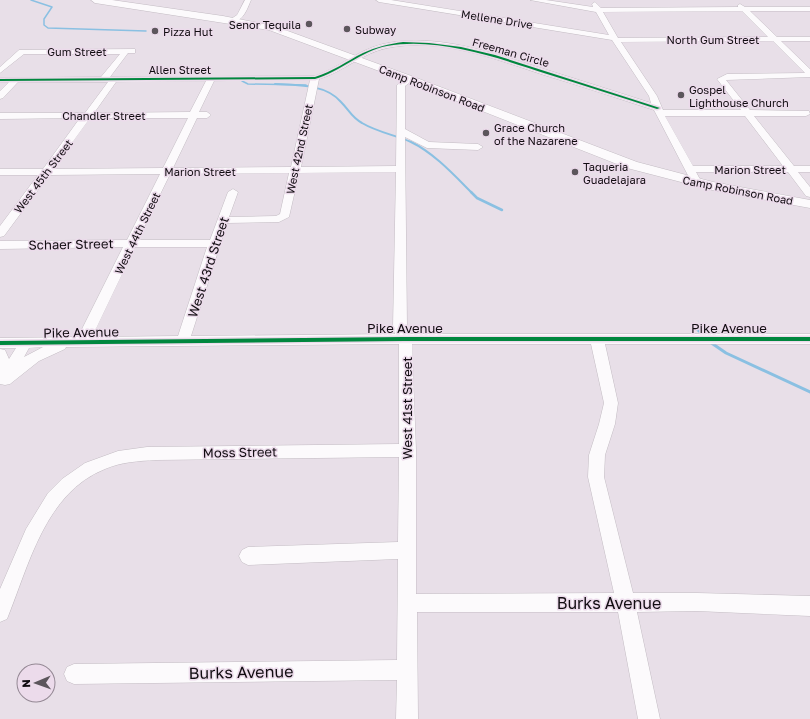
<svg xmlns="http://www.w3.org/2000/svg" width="810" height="719" font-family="'Golos Text',sans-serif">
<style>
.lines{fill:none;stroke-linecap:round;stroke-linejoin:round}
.stream-far3{stroke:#8ac0e2;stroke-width:1.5}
.stream-far2{stroke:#8ac0e2;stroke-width:2}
.stream-far1{stroke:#8ac0e2;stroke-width:2.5}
.stream{stroke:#8ac0e2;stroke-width:3}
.minor-casing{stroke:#c3bcc3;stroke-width:1}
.major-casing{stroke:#c3bcc3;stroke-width:1}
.minor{fill:#fcfafc;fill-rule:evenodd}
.major{fill:#fcfafc;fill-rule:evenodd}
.cycleway-casing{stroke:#ecdbeb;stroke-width:3}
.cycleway{fill:#00873e;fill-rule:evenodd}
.poi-dot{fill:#5c565c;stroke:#ecdbeb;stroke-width:1.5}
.labels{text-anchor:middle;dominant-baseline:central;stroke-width:3;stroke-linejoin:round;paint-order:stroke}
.far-street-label{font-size:11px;fill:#110c11;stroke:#ecdbeb}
.far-poi-label{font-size:11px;fill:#110c11;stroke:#ecdbeb;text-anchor:start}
.street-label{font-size:13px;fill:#110c11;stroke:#ecdbeb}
.near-street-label{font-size:16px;fill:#110c11;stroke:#ecdbeb}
</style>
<rect width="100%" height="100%" fill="#e8dfe8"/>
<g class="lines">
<path class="stream-far3" d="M 31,0 L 52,7 L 44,19 L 44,25 L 48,28 L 146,31
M 242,81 L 248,84 L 306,85"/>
<path class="stream-far2" d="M 275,84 C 297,85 326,84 341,102 C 349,110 352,118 362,123 C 377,132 395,135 411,142 C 434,153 454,175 472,193"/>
<path class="stream-far1" d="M 471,192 L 477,198 L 502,210"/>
<path class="stream" d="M 697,329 L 705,336
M 710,342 L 726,353 L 810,392"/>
<defs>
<path id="minor" d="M 245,0 L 251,0 C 247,9 243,23 231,21 L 231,19 L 237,15 Z
M 376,0 L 391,0 L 609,35 L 596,12 L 530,0 L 546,0 L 593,7 L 592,4 L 595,2 L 601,8 L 738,7 L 738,5 L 740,4 L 745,7 L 810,7 L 810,11 L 750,11 L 777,37 L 810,37 L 810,41 L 781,41 L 810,69 L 810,77 L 726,80 L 750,110 L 809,111 L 810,114 L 806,116 L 754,116 L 794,166 L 810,166 L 810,172 L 798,172 L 810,187 L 810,197 L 806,196 L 788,172 L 696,172 L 702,183 L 701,185 L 693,185 L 654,110 C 617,98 581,86 544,75 C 495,59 440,37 387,48 C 362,53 343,72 319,79 L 301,167 L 396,166 L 397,85 L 410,77 L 414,79 L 405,86 L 405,129 L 429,142 L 478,144 L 483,147 L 478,150 L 427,148 L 405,137 L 407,328 L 409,334 L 810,334 L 810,344 L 605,344 L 618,403 L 615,424 L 605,455 L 604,477 L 633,593 L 697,593 L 810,596 L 810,616 L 697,611 L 637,612 L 660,719 L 638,719 L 618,612 L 417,612 L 418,719 L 396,719 L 397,680 L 74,684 L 67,681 L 64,674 L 67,667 L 74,664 L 397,660 L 398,559 L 248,565 L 242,562 L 239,556 L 242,550 L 248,547 L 398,542 L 399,457 L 156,460 C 139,461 121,462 105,469 C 45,493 29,565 7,619 L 0,622 L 0,589 L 26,529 L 48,493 L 62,479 L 85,463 L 118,451 L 147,447 L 399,444 L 399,344 L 66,347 L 65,349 L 39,361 L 10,384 L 5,385 L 0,384 L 0,349 L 5,350 L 9,359 L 16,348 L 0,348 L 0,338 L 78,337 L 123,247 L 0,249 L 0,241 L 127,240 L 160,174 L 49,175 L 4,236 L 0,237 L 0,226 L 38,175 L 0,175 L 0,169 L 43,169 L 80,118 L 0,119 L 0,113 L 85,113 L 108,82 L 18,82 L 3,98 L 0,99 L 0,91 L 9,82 L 0,82 L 0,78 L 101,77 L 120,54 L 24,54 L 0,73 L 0,67 L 19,50 L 135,49 L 135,53 L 128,53 L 110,77 L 315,76 C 339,68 358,50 383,44 C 437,32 496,54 547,70 C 582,81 617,92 651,103 L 649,96 L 612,40 L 379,2 ZM 742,11 L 768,37 L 618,38 L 603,12 ZM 773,41 L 805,73 L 727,74 L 717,79 L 741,110 L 663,110 L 657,96 L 621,42 ZM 310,80 L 291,167 L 173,168 L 197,118 L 207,118 L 211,115 L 207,112 L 199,112 L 214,81 ZM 206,81 L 190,112 L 94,113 L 116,82 ZM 665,116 L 745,116 L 783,166 L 693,166 ZM 90,118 L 188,118 L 163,168 L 53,169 ZM 396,172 L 393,328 L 395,334 L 191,336 L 227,223 L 279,222 L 289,217 L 299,173 ZM 289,173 L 280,214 L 276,216 L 229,217 L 238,192 L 233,189 L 228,192 L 210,240 L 138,240 L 170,174 ZM 135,247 L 207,247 L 178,336 L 92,337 ZM 412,344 L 591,344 L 604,403 L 599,424 L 589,455 L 588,477 L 614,593 L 416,594 L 416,450 ZM 43,347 L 24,357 L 29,348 Z"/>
<path id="major" d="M 91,0 L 112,0 L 223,16 L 274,26 L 414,77 L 637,162 L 713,182 L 810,200 L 810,208 L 712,190 L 627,168 L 406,81 L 269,30 L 95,3 Z"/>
</defs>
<use href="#minor" class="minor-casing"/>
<use href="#major" class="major-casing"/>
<use href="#minor" class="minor"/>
<use href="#major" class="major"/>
<defs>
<path id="cycleway" d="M 403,42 L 429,43 L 461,47 L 495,55 L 660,108 L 657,109 C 620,97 583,85 547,74 C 498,58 439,37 387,46 C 361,51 340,72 315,79 L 0,81 L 0,79 L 315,77 C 332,72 347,61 363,53 C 376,47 389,44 403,42 Z
M 403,337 L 810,337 L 810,341 L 403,341 L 0,345 L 0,341 Z"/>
</defs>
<use href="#cycleway" class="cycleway-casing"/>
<use href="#cycleway" class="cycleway"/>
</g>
<g class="poi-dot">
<circle cx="309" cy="24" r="4"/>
<circle cx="347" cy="29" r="4"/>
<circle cx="155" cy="31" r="4"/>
<circle cx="681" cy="95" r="4"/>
<circle cx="486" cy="133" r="4"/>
<circle cx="575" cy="172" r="4"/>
</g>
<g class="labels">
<g class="far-street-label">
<text transform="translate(497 19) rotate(9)">Mellene Drive</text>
<text x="713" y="39">North Gum Street</text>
<text x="77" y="51">Gum Street</text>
<text transform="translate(511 52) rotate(16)">Freeman Circle</text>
<text x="180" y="69">Allen Street</text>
<text transform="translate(432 88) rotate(21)">Camp Robinson Road</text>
<text x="104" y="115">Chandler Street</text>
<text transform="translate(299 149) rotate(-78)">West 42nd Street</text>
<text x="750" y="169">Marion Street</text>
<text x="200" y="171">Marion Street</text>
<text transform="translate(43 176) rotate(-53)">West 45th Street</text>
<text transform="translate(738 190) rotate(11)">Camp Robinson Road</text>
<text transform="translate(137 233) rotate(-64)">West 44th Street</text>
</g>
<g class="far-poi-label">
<text x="301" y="24" text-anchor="end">Senor Tequila</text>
<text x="355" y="29">Subway</text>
<text x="163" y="31">Pizza Hut</text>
<text x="689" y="89">Gospel<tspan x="689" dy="13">Lighthouse Church</tspan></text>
<text x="494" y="127">Grace Church<tspan x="494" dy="13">of the Nazarene</tspan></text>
<text x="583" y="166">Taqueria<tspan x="583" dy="13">Guadelajara</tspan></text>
</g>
<g class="street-label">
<text transform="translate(71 244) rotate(-1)">Schaer Street</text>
<text transform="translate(208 267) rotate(-72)">West 43rd Street</text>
<text x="405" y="328">Pike Avenue</text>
<text x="729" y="328">Pike Avenue</text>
<text transform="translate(81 332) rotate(-1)">Pike Avenue</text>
<text transform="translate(407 408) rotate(-90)">West 41st Street</text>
<text transform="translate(240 452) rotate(-1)">Moss Street</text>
</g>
<g class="near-street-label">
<text x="609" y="603">Burks Avenue</text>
<text transform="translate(241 672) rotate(-1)">Burks Avenue</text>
</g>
</g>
<g transform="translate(36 683) rotate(268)"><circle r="19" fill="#ecdbeb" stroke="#948894"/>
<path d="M0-3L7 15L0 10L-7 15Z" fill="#5c565c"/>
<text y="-6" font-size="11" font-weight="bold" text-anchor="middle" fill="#110c11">N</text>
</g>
</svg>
